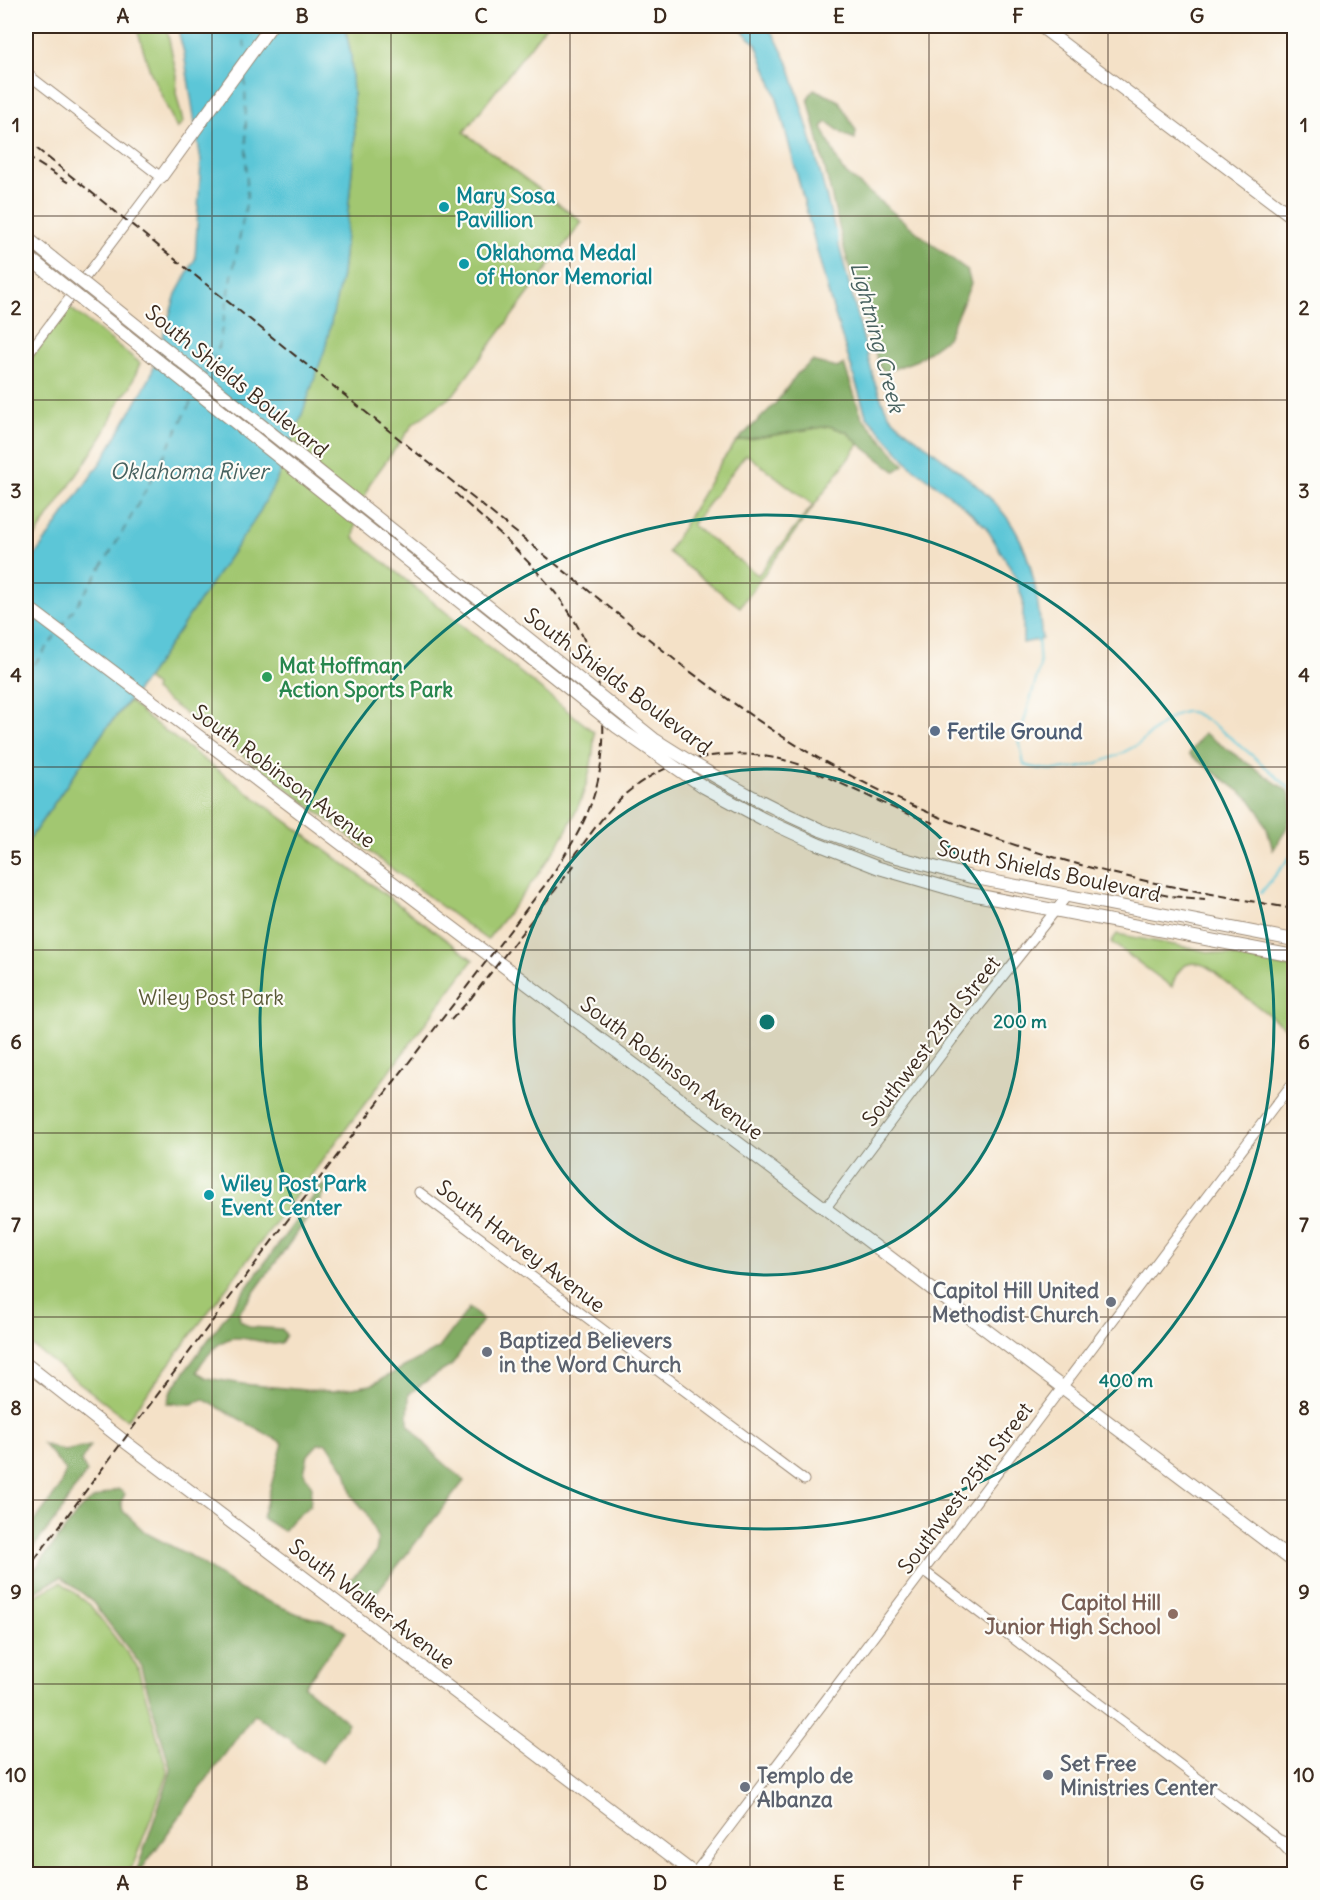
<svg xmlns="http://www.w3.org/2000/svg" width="1320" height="1900" font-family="Delius,sans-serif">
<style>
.green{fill:#a2c771;stroke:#6e7848;stroke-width:1.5;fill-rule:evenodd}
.forest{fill:#81ac63;stroke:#5e6b40;stroke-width:1.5}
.water{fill:#5cc6d7;stroke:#4c787a;stroke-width:1.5}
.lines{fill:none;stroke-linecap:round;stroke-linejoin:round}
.stream{stroke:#5cc6d7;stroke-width:2}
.ferry{stroke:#47615f;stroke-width:1.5;stroke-dasharray:8 6;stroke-linecap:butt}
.minor-casing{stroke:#988672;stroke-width:11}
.major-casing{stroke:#988672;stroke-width:14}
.minor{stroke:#fff;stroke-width:9}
.major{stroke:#fff;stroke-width:12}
.rail{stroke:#3b2a1e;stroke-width:2;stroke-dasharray:9 4.5;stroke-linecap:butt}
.major-bridge-casing{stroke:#988672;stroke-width:14;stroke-linecap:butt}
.major-bridge{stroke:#fff;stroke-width:12}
.grid{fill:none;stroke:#3b2a1e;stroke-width:1.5;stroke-opacity:0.55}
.ring{fill:none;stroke:#0f766e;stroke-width:3}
.culture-dot{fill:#0f9aa8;stroke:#fdfcf7;stroke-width:2}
.leisure-dot{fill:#2e9e5b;stroke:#fdfcf7;stroke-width:2}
.service-dot{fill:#5c6f8a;stroke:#fdfcf7;stroke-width:2}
.worship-dot{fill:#6b7280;stroke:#fdfcf7;stroke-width:2}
.education-dot{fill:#8d6e63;stroke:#fdfcf7;stroke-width:2}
.labels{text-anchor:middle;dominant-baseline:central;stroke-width:4.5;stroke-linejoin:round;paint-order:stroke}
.culture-label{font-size:21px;font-weight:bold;fill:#0d838f;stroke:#fdfcf7;text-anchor:start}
.street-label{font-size:21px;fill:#3b2a1e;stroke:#fdfcf7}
.leisure-label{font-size:21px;font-weight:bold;fill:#27864d;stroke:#fdfcf7;text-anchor:start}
.service-label{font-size:21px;font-weight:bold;fill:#4e5e75;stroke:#fdfcf7;text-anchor:start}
.park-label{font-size:21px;fill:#5a5937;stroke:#fdfcf7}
.worship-label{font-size:21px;font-weight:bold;fill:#5b616d;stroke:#fdfcf7;text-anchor:start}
.education-label{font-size:21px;font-weight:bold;fill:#785e54;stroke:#fdfcf7;text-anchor:end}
.water-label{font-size:22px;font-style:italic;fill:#47615f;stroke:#fdfcf7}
.centre{fill:#0f766e;stroke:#fdfcf7;stroke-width:3}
.ring-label{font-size:18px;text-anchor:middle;font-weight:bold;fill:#0f766e;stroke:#fdfcf7;stroke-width:4.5;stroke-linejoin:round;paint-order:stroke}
.neatline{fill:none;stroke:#3b2a1e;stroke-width:2}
.grid-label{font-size:20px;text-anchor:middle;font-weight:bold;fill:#3b2a1e}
</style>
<rect width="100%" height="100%" fill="#fdfcf7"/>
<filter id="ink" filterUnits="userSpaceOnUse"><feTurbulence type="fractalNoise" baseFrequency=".0167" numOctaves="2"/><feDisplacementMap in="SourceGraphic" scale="12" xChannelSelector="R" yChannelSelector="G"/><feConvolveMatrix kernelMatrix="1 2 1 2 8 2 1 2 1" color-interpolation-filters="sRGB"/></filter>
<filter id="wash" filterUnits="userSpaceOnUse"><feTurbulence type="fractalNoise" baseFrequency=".008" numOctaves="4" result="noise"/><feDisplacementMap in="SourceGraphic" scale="24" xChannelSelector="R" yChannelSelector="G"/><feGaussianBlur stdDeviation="1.35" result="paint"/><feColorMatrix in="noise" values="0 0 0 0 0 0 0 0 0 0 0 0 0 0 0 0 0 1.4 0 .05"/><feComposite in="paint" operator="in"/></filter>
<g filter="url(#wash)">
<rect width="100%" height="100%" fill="#f4e1c7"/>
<path class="green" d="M 136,26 L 166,26 L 177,76 L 176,93 L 183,122 L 177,129 L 150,71 Z
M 345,26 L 546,26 L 464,132 L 582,222 L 453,395 L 414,423 L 370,483 L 357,516 L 354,538 L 594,732 C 595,814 534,879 487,940 C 377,860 272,774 161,696 L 154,690 L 155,686 L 146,679 L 258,514 L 277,479 L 342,275 L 355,139 L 351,56 Z
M 69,307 L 140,363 L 130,388 L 121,398 L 104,433 L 85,463 L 26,550 L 26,365 Z
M 829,426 L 847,432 L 859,444 L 740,607 L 668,552 L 721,462 L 737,441 ZM 746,454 L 813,505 L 758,575 L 692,525 Z
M 129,701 L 148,718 L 473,960 L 127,1420 L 26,1341 L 26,844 L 104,731 Z
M 1117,934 L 1294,968 L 1294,1034 L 1223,980 C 1203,958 1180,955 1172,987 L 1111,942 Z
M 61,1582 L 90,1605 L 137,1666 L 168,1773 L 133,1865 L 124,1874 L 26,1874 L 26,1605 L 31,1598 Z"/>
<path class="forest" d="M 814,89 L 839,101 L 856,131 L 855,139 L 845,135 L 827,122 L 822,127 L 842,170 L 924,238 L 967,270 L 971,284 L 947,338 L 917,360 L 886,372 L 880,368 L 845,252 L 808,98 Z
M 812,361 L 837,368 L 844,364 L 862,417 L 904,465 L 895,471 L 859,444 L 847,432 L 829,426 L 737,441 L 775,404 L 797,374 Z
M 1204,733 L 1289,792 C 1298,813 1285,833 1273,850 L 1267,829 L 1260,813 L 1250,799 L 1189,754 Z
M 322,1185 L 328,1186 L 321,1200 L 239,1313 L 240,1320 L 250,1327 L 282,1329 L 286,1335 L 281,1343 L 274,1344 C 248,1340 230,1329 211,1352 C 205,1358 200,1364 197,1372 L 207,1378 L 243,1384 L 305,1390 L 333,1391 L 371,1385 L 439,1348 L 469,1308 L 483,1320 L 451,1366 L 432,1377 L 409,1394 L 408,1424 L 434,1454 L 464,1481 L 370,1601 L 346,1583 L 361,1570 L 376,1552 L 378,1540 L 366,1512 L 352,1496 L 346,1471 L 327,1443 L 318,1444 L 308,1455 L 304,1473 L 312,1487 L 310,1506 L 293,1519 L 283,1531 L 262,1518 L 283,1443 L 203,1399 L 192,1404 L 167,1403 L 171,1391 L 186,1370 Z
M 43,1444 L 64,1451 L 90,1446 L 81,1462 L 87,1472 L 73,1491 L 60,1513 L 26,1557 L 26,1533 L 58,1490 L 66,1471 Z
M 118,1489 L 125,1494 L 121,1502 L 123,1511 L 146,1533 L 194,1558 L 241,1590 L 298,1614 L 332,1623 L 346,1632 L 304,1686 L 348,1723 L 322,1763 L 254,1714 L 138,1874 L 131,1874 L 138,1867 L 171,1771 L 140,1664 L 91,1600 L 61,1577 L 28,1596 L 26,1593 L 26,1581 L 81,1508 L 95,1498 Z"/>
<path class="water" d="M 177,26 L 345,26 L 351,56 L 355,139 L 342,275 L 325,349 L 300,420 L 277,479 L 258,515 L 146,679 L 104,731 L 26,844 L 26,568 L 103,459 L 150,378 L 176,294 L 195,259 L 201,161 L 184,53 Z
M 737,26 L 765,26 L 774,35 L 789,65 L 814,149 L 874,380 C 879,392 882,403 889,414 C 898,426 912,435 924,444 C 955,469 993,493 1014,528 C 1034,561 1038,601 1042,639 L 1023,643 L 1023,600 L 1014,574 L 986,527 L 961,504 L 912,467 L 866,415 L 828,292 L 776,95 L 756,44 Z"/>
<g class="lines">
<path class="stream" d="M 835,230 L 838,242
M 1038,638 L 1040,666 L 1019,739 L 1024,765 C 1062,777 1103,765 1137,745 C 1150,736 1173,709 1190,712 C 1209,715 1276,776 1294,792
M 1261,893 L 1294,852"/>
<path class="ferry" d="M 243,26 L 245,50
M 205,375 L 218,349 L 247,199 L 245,70
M 61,627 C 113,556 154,476 193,398
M 26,676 L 55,636"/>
</g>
</g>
<g filter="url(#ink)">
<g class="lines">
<defs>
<path id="minor" d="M 26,73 L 161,177 L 26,356
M 419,1192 L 804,1480
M 825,1209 L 956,1035 L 1067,896
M 924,1571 L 1278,1839 L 1294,1846
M 1279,1841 L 1294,1857
M 694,1874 L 1294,1081"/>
<path id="major" d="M 1040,26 L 1294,218
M 161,177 L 271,26
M 26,237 L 52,258
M 26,255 L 43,269
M 26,606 L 1294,1562
M 821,830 L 886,854 L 971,877 L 1294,940
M 815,843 L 879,868 L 965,893 L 1294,956
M 26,1364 L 124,1441 L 695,1874"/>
</defs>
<use href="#minor" class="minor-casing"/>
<use href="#major" class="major-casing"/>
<use href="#minor" class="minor"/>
<use href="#major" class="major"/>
<path class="rail" d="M 26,140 L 684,667 C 714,689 745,712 777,733 C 866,790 965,832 1067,861 C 1141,883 1219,895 1294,909
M 26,156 L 69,183
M 566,867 C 584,844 600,818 621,798 C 669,753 740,744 801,765 L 898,810 L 934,823
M 1146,891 L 1169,896 L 1205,899
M 451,1020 L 472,997 L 576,863
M 26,1571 L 290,1217 L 548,881 C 563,857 579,835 589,809 C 615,744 605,660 563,603 C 533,562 492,527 454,492"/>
<defs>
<path id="major-bridge" d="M 52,258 L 654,739 C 708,774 762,804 821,830
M 43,269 L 617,727 L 704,787 L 763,819 L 815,843"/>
</defs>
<use href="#major-bridge" class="major-bridge-casing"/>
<use href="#major-bridge" class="major-bridge"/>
</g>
</g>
<path class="grid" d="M 212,26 L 212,1874M 391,26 L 391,1874M 570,26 L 570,1874M 750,26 L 750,1874M 929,26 L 929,1874M 1108,26 L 1108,1874M 26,216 L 1294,216M 26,400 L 1294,400M 26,583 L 1294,583M 26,767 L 1294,767M 26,950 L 1294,950M 26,1133 L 1294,1133M 26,1317 L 1294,1317M 26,1500 L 1294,1500M 26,1684 L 1294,1684"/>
<circle cx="767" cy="1022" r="253" fill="#0f766e" fill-opacity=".12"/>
<g class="ring">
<circle cx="767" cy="1022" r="253"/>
<circle cx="767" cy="1022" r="507"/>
</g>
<g class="culture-dot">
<circle cx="444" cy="207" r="6"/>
<circle cx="464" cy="264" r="6"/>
<circle cx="209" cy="1195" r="6"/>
</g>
<circle class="leisure-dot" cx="267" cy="677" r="6"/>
<circle class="service-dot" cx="935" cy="731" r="6"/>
<g class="worship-dot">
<circle cx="1111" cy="1302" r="6"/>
<circle cx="487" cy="1352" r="6"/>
<circle cx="1048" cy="1775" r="6"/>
<circle cx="745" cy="1787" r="6"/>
</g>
<circle class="education-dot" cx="1173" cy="1614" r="6"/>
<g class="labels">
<g class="culture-label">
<text x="456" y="195">Mary Sosa<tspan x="456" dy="24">Pavillion</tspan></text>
<text x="476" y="252">Oklahoma Medal<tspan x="476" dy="24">of Honor Memorial</tspan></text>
<text x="221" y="1183">Wiley Post Park<tspan x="221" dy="24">Event Center</tspan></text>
</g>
<g class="street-label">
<text transform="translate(237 381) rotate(39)">South Shields Boulevard</text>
<text transform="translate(618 681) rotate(37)">South Shields Boulevard</text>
<text transform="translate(284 776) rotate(37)">South Robinson Avenue</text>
<text transform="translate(1049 871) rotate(12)">South Shields Boulevard</text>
<text transform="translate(931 1041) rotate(-52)">Southwest 23rd Street</text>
<text transform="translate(672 1068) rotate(37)">South Robinson Avenue</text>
<text transform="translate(521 1246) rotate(37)">South Harvey Avenue</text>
<text transform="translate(965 1488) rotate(-53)">Southwest 25th Street</text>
<text transform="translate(372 1604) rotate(37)">South Walker Avenue</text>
</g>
<g class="leisure-label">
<text x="279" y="665">Mat Hoffman<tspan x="279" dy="24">Action Sports Park</tspan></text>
</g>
<g class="service-label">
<text x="947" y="731">Fertile Ground</text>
</g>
<g class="park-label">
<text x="211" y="997">Wiley Post Park</text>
</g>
<g class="worship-label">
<text x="1099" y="1290" text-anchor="end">Capitol Hill United<tspan x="1099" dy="24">Methodist Church</tspan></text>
<text x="499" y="1340">Baptized Believers<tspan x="499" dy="24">in the Word Church</tspan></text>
<text x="1060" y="1763">Set Free<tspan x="1060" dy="24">Ministries Center</tspan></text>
<text x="757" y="1775">Templo de<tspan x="757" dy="24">Albanza</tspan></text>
</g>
<g class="education-label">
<text x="1161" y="1602">Capitol Hill<tspan x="1161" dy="24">Junior High School</tspan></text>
</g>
<g class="water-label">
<text transform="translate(878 337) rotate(75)">Lightning Creek</text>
<text x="189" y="471">Oklahoma River</text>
</g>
</g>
<circle cx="767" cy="1022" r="9" class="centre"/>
<g class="ring-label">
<text x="1020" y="1028">200 m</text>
<text x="1126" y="1387">400 m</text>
</g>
<rect width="1320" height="1900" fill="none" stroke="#fdfcf7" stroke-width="66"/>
<rect x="33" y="33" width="1254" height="1834" class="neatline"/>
<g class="grid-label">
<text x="123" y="23">A</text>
<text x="302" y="23">B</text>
<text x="481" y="23">C</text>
<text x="660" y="23">D</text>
<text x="839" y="23">E</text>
<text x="1018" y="23">F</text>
<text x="1197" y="23">G</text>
<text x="16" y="132">1</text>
<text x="1304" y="132">1</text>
<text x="16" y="315">2</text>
<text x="1304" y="315">2</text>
<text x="16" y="498">3</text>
<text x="1304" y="498">3</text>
<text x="16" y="682">4</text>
<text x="1304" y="682">4</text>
<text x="16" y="865">5</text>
<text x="1304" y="865">5</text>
<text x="16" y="1049">6</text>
<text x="1304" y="1049">6</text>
<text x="16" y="1232">7</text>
<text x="1304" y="1232">7</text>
<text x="16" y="1415">8</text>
<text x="1304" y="1415">8</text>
<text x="16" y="1599">9</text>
<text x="1304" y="1599">9</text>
<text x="16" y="1782">10</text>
<text x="1304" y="1782">10</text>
<text x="123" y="1890">A</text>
<text x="302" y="1890">B</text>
<text x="481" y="1890">C</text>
<text x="660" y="1890">D</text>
<text x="839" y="1890">E</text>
<text x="1018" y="1890">F</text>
<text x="1197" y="1890">G</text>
</g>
</svg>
